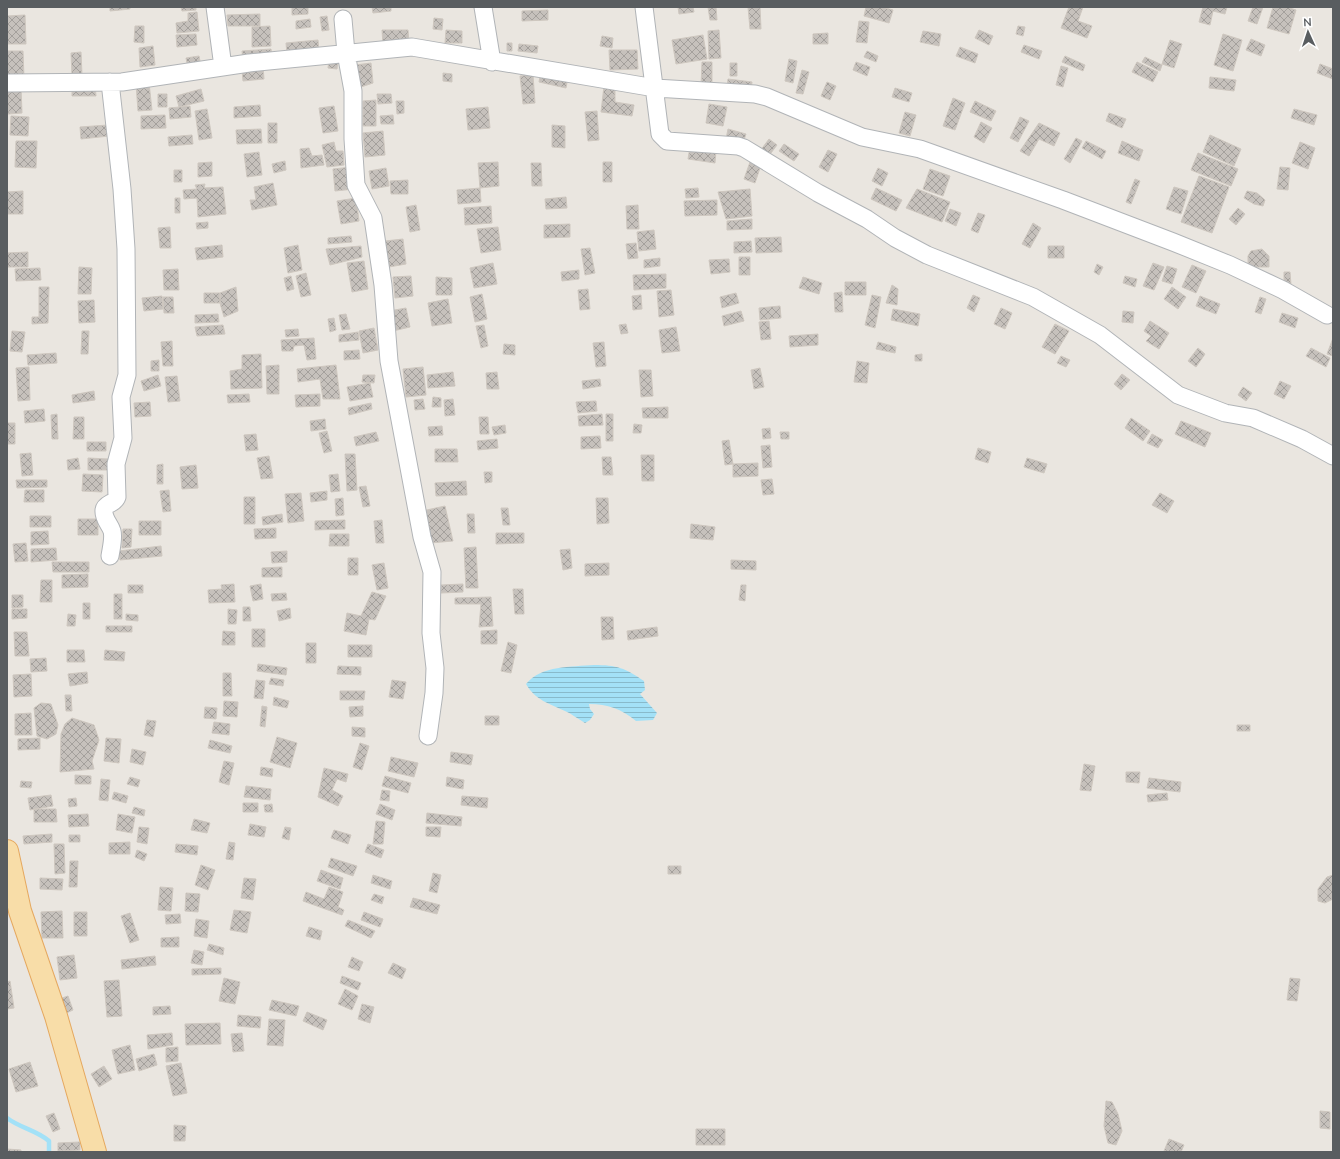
<svg xmlns="http://www.w3.org/2000/svg" width="1340" height="1159" font-family="Mulish,sans-serif">
<style>
.water{fill:url(#water-rules)}
.lines{fill:none;stroke-linecap:round;stroke-linejoin:round}
.stream{stroke:#a3e1f7;stroke-width:4.5}
.building{fill:url(#building-cross-hatch);stroke:#cec7bf}
.minor-casing{stroke:#b1b4b7;stroke-width:19}
.primary-casing{stroke:#e5a85f;stroke-width:24}
.minor{stroke:#fff;stroke-width:17}
.primary{stroke:#f8dda8;stroke-width:22}
</style>
<defs>
<pattern id="water-rules" width="6" height="5" patternUnits="userSpaceOnUse"><rect width="6" height="5" fill="#a3e1f7"/><path d="M0 2.5h6" fill="none" stroke="#88bacb"/></pattern>
<pattern id="building-cross-hatch" width="8" height="8" patternUnits="userSpaceOnUse"><rect width="8" height="8" fill="#c6c1bc"/><path d="M0 0l8 8M0 8l8-8" fill="none" stroke="#a4a09c"/></pattern>
</defs>
<rect width="100%" height="100%" fill="#eae6e0"/>
<path class="water" d="M 594,665 C 617,665 625,668 644,681 L 645,690 L 640,694 L 657,713 L 653,720 L 636,721 C 621,709 608,704 589,704 L 590,709 L 594,714 L 590,720 L 585,723 C 578,719 572,714 565,711 C 550,704 535,700 526,684 C 542,665 571,667 594,665 Z"/>
<g class="lines">
<path class="stream" d="M 7,1118 C 20,1128 36,1130 49,1141 L 49,1152"/>
</g>
<path class="building" d="M 110,7 L 130,7 L 130,9 L 110,11 Z
M 181,7 L 196,7 L 196,10 L 182,11 Z
M 292,7 L 308,7 L 308,14 L 292,15 Z
M 372,7 L 391,7 L 391,11 L 373,13 Z
M 678,7 L 693,7 L 694,12 L 679,14 Z
M 708,7 L 716,7 L 717,20 L 710,20 Z
M 748,7 L 760,7 L 761,29 L 750,29 Z
M 866,7 L 882,7 L 893,10 L 889,23 L 864,16 Z
M 1069,7 L 1083,7 L 1078,21 L 1092,26 L 1087,38 L 1061,28 Z
M 1203,7 L 1227,7 L 1225,14 L 1213,11 L 1210,25 L 1199,22 Z
M 1253,7 L 1263,7 L 1257,24 L 1248,21 Z
M 1273,7 L 1287,7 L 1296,10 L 1289,34 L 1267,28 Z
M 548,10 L 548,20 L 522,21 L 522,11 Z
M 197,12 L 199,31 L 177,33 L 176,23 L 188,21 L 188,13 Z
M 260,14 L 260,26 L 228,26 L 227,15 Z
M 25,15 L 26,44 L 7,44 L 7,16 Z
M 327,16 L 329,30 L 322,31 L 320,17 Z
M 434,18 L 443,19 L 442,30 L 433,29 Z
M 310,19 L 311,27 L 296,29 L 296,21 Z
M 859,21 L 869,22 L 867,43 L 856,42 Z
M 135,26 L 144,26 L 144,43 L 134,42 Z
M 270,26 L 271,46 L 252,47 L 252,27 Z
M 1018,26 L 1025,27 L 1023,36 L 1016,34 Z
M 382,30 L 408,30 L 409,44 L 383,45 Z
M 446,30 L 462,31 L 462,43 L 445,43 Z
M 719,30 L 721,58 L 709,59 L 708,31 Z
M 979,30 L 993,36 L 989,45 L 975,38 Z
M 923,31 L 941,34 L 939,46 L 920,42 Z
M 828,33 L 828,44 L 813,44 L 813,34 Z
M 196,34 L 197,45 L 177,47 L 176,35 Z
M 1223,34 L 1242,40 L 1233,71 L 1214,65 Z
M 703,35 L 707,59 L 676,64 L 672,40 Z
M 602,36 L 613,38 L 612,48 L 600,46 Z
M 1251,39 L 1265,45 L 1261,56 L 1246,50 Z
M 318,40 L 319,51 L 287,54 L 286,43 Z
M 1170,40 L 1182,44 L 1174,68 L 1162,64 Z
M 507,43 L 512,43 L 512,51 L 507,51 Z
M 519,44 L 538,46 L 537,53 L 518,51 Z
M 1024,45 L 1042,51 L 1039,59 L 1021,52 Z
M 153,46 L 155,65 L 140,67 L 139,48 Z
M 960,47 L 978,54 L 975,63 L 956,56 Z
M 271,49 L 272,58 L 243,61 L 242,51 Z
M 609,50 L 637,50 L 638,69 L 610,70 Z
M 7,51 L 23,51 L 24,78 L 7,78 Z
M 867,51 L 878,56 L 876,62 L 864,57 Z
M 81,52 L 82,75 L 72,76 L 71,53 Z
M 199,56 L 201,66 L 188,68 L 186,58 Z
M 1065,56 L 1085,65 L 1083,71 L 1062,62 Z
M 1145,57 L 1162,65 L 1160,71 L 1142,62 Z
M 789,59 L 797,61 L 793,83 L 785,81 Z
M 329,60 L 338,60 L 337,69 L 328,68 Z
M 702,62 L 712,62 L 712,86 L 701,86 Z
M 856,62 L 870,67 L 867,76 L 853,70 Z
M 1137,62 L 1158,72 L 1153,82 L 1132,72 Z
M 371,63 L 373,83 L 358,88 L 355,65 Z
M 730,63 L 737,63 L 737,76 L 730,76 Z
M 1320,64 L 1333,69 L 1333,79 L 1317,73 Z
M 1061,66 L 1068,68 L 1063,87 L 1056,85 Z
M 263,67 L 264,79 L 243,81 L 242,70 Z
M 802,70 L 809,72 L 803,94 L 796,93 Z
M 541,71 L 568,77 L 566,88 L 539,82 Z
M 443,73 L 452,74 L 452,82 L 443,81 Z
M 533,75 L 535,103 L 523,104 L 520,76 Z
M 1210,77 L 1236,80 L 1234,91 L 1209,88 Z
M 728,79 L 752,82 L 751,90 L 727,88 Z
M 827,82 L 836,86 L 830,100 L 821,96 Z
M 149,83 L 152,110 L 138,111 L 136,84 Z
M 72,84 L 95,84 L 96,96 L 72,96 Z
M 604,86 L 615,86 L 615,102 L 634,105 L 632,116 L 601,112 Z
M 7,87 L 21,87 L 22,113 L 8,114 Z
M 895,88 L 912,93 L 909,102 L 892,97 Z
M 201,89 L 204,101 L 179,107 L 176,96 Z
M 158,94 L 167,94 L 167,107 L 158,107 Z
M 377,94 L 391,94 L 392,103 L 378,104 Z
M 953,98 L 965,103 L 955,130 L 943,126 Z
M 376,100 L 376,126 L 363,126 L 363,101 Z
M 396,101 L 404,101 L 404,113 L 397,114 Z
M 975,101 L 996,111 L 991,121 L 970,112 Z
M 709,104 L 727,107 L 723,126 L 706,123 Z
M 260,105 L 261,116 L 234,118 L 234,107 Z
M 190,106 L 191,117 L 170,119 L 169,108 Z
M 334,106 L 338,131 L 323,133 L 319,108 Z
M 488,107 L 490,128 L 468,130 L 466,109 Z
M 207,109 L 212,138 L 199,140 L 195,111 Z
M 1294,109 L 1317,115 L 1314,125 L 1291,118 Z
M 597,111 L 599,140 L 588,141 L 585,112 Z
M 905,112 L 916,115 L 910,136 L 899,133 Z
M 1109,113 L 1126,119 L 1122,128 L 1106,121 Z
M 165,115 L 166,128 L 141,129 L 141,116 Z
M 393,115 L 394,124 L 381,124 L 380,116 Z
M 11,116 L 29,117 L 28,136 L 10,135 Z
M 1020,117 L 1029,121 L 1018,142 L 1010,138 Z
M 981,122 L 992,128 L 984,143 L 974,137 Z
M 268,123 L 277,123 L 277,143 L 268,143 Z
M 1039,123 L 1060,133 L 1054,146 L 1039,139 L 1029,156 L 1020,151 Z
M 108,125 L 109,136 L 81,139 L 80,127 Z
M 552,125 L 565,126 L 565,148 L 552,147 Z
M 261,129 L 262,143 L 237,144 L 236,130 Z
M 728,129 L 746,134 L 743,143 L 726,139 Z
M 383,131 L 385,155 L 365,157 L 363,133 Z
M 192,135 L 193,144 L 169,146 L 168,137 Z
M 1210,135 L 1241,149 L 1234,166 L 1203,152 Z
M 1076,138 L 1082,141 L 1070,163 L 1064,159 Z
M 769,139 L 777,145 L 768,157 L 760,151 Z
M 16,141 L 37,141 L 36,168 L 15,167 Z
M 1086,141 L 1106,151 L 1102,159 L 1082,148 Z
M 1122,141 L 1143,150 L 1139,161 L 1118,153 Z
M 334,142 L 336,151 L 343,151 L 344,165 L 327,167 L 322,145 Z
M 1300,142 L 1315,148 L 1308,169 L 1292,163 Z
M 784,144 L 799,154 L 794,161 L 779,151 Z
M 690,147 L 716,151 L 715,163 L 688,159 Z
M 309,148 L 312,156 L 322,155 L 324,165 L 301,168 L 300,149 Z
M 828,150 L 837,154 L 828,172 L 819,167 Z
M 259,152 L 262,175 L 247,177 L 244,154 Z
M 1198,153 L 1238,169 L 1231,186 L 1191,170 Z
M 285,161 L 286,170 L 274,173 L 272,164 Z
M 212,162 L 212,176 L 198,177 L 198,163 Z
M 498,162 L 499,186 L 480,188 L 478,163 Z
M 603,162 L 612,162 L 612,182 L 603,182 Z
M 750,162 L 761,165 L 755,183 L 744,179 Z
M 531,163 L 541,163 L 542,186 L 532,186 Z
M 352,167 L 354,189 L 335,191 L 333,169 Z
M 1280,167 L 1290,168 L 1288,190 L 1277,189 Z
M 386,168 L 389,186 L 372,189 L 369,171 Z
M 878,168 L 888,173 L 882,186 L 872,181 Z
M 930,169 L 950,176 L 943,196 L 923,189 Z
M 174,170 L 182,170 L 182,182 L 174,182 Z
M 1199,176 L 1229,187 L 1212,233 L 1181,222 Z
M 1135,179 L 1140,181 L 1131,204 L 1126,202 Z
M 408,180 L 408,194 L 391,194 L 390,181 Z
M 273,183 L 277,205 L 252,210 L 250,200 L 256,200 L 254,187 Z
M 205,184 L 204,188 L 223,187 L 226,214 L 198,217 L 197,198 L 184,199 L 183,190 L 197,189 L 195,185 Z
M 1174,187 L 1188,191 L 1181,214 L 1166,209 Z
M 480,188 L 481,202 L 458,204 L 457,190 Z
M 698,188 L 699,197 L 686,198 L 685,189 Z
M 876,188 L 902,200 L 896,211 L 871,199 Z
M 750,189 L 752,216 L 726,219 L 718,192 Z
M 917,189 L 950,202 L 942,222 L 906,208 Z
M 23,191 L 23,214 L 7,214 L 7,192 Z
M 1247,191 L 1257,193 L 1265,200 L 1263,206 L 1254,204 L 1244,198 Z
M 566,197 L 567,208 L 546,209 L 545,199 Z
M 175,198 L 180,198 L 180,213 L 175,213 Z
M 356,198 L 359,221 L 341,224 L 337,201 Z
M 717,200 L 717,215 L 685,216 L 684,201 Z
M 416,205 L 420,230 L 410,232 L 406,207 Z
M 638,205 L 639,229 L 627,229 L 626,206 Z
M 491,206 L 492,223 L 465,225 L 464,208 Z
M 1238,208 L 1245,214 L 1236,225 L 1229,219 Z
M 950,209 L 961,213 L 956,226 L 945,221 Z
M 978,213 L 985,215 L 978,233 L 971,230 Z
M 752,219 L 752,229 L 727,230 L 727,221 Z
M 208,222 L 208,228 L 197,229 L 196,223 Z
M 1033,223 L 1041,228 L 1030,248 L 1022,244 Z
M 570,224 L 570,237 L 544,238 L 544,225 Z
M 170,227 L 171,248 L 160,248 L 158,228 Z
M 498,227 L 501,250 L 481,253 L 477,229 Z
M 654,230 L 656,249 L 639,251 L 637,232 Z
M 351,236 L 352,242 L 328,244 L 328,238 Z
M 781,237 L 782,252 L 756,253 L 755,238 Z
M 403,239 L 406,264 L 389,267 L 385,241 Z
M 751,241 L 752,252 L 734,253 L 734,242 Z
M 636,243 L 638,258 L 628,259 L 626,244 Z
M 222,245 L 223,257 L 197,260 L 195,248 Z
M 298,245 L 302,270 L 288,273 L 284,248 Z
M 361,246 L 362,257 L 330,265 L 326,249 Z
M 1048,246 L 1064,246 L 1064,258 L 1048,258 Z
M 590,248 L 595,273 L 585,275 L 581,249 Z
M 1262,249 L 1269,256 L 1269,267 L 1248,267 L 1248,256 L 1251,251 Z
M 28,252 L 28,267 L 7,267 L 7,253 Z
M 739,257 L 750,257 L 750,275 L 739,275 Z
M 660,258 L 660,266 L 644,268 L 644,260 Z
M 729,259 L 730,272 L 711,274 L 709,260 Z
M 364,261 L 368,289 L 352,292 L 347,263 Z
M 493,263 L 497,284 L 474,288 L 470,268 Z
M 1153,263 L 1164,267 L 1154,290 L 1143,286 Z
M 1097,264 L 1103,267 L 1099,275 L 1094,272 Z
M 1192,265 L 1206,271 L 1196,293 L 1182,287 Z
M 1167,266 L 1177,269 L 1172,284 L 1162,281 Z
M 79,267 L 92,268 L 91,294 L 78,294 Z
M 40,268 L 41,280 L 16,281 L 15,269 Z
M 178,269 L 179,290 L 164,290 L 163,270 Z
M 579,270 L 579,279 L 562,281 L 561,272 Z
M 1284,272 L 1290,272 L 1291,285 L 1284,285 Z
M 306,273 L 311,295 L 301,297 L 296,276 Z
M 666,274 L 666,288 L 634,290 L 633,275 Z
M 291,276 L 294,289 L 287,291 L 284,278 Z
M 411,276 L 413,296 L 395,298 L 393,277 Z
M 1125,276 L 1137,279 L 1135,287 L 1123,283 Z
M 436,277 L 452,278 L 452,295 L 436,295 Z
M 803,277 L 822,283 L 819,294 L 799,288 Z
M 845,282 L 866,282 L 866,295 L 845,295 Z
M 892,285 L 898,289 L 897,305 L 886,303 Z
M 39,287 L 49,287 L 48,323 L 32,324 L 32,317 L 39,317 Z
M 236,287 L 238,311 L 224,317 L 220,303 L 220,293 Z
M 1172,287 L 1186,297 L 1178,309 L 1164,299 Z
M 588,289 L 590,309 L 580,310 L 578,290 Z
M 671,290 L 674,315 L 659,317 L 657,291 Z
M 842,292 L 843,312 L 835,312 L 834,293 Z
M 204,293 L 220,293 L 220,303 L 204,303 Z
M 736,293 L 739,303 L 722,308 L 720,297 Z
M 482,294 L 487,319 L 475,322 L 470,297 Z
M 641,295 L 642,309 L 633,310 L 632,296 Z
M 872,295 L 881,297 L 875,328 L 865,325 Z
M 973,295 L 980,298 L 974,312 L 967,308 Z
M 162,296 L 163,309 L 144,311 L 142,298 Z
M 1200,296 L 1220,304 L 1216,314 L 1196,306 Z
M 163,297 L 173,297 L 174,313 L 164,313 Z
M 1260,297 L 1266,299 L 1261,314 L 1255,312 Z
M 448,299 L 452,323 L 432,326 L 428,303 Z
M 94,300 L 95,322 L 79,323 L 78,301 Z
M 780,306 L 781,318 L 760,320 L 759,308 Z
M 406,308 L 410,327 L 393,331 L 389,311 Z
M 1001,308 L 1012,313 L 1005,329 L 994,324 Z
M 893,309 L 920,314 L 918,326 L 891,320 Z
M 741,311 L 744,321 L 724,326 L 722,316 Z
M 1123,311 L 1134,312 L 1133,323 L 1122,322 Z
M 1282,313 L 1298,318 L 1295,328 L 1279,322 Z
M 218,314 L 219,322 L 195,323 L 195,315 Z
M 346,314 L 350,329 L 342,330 L 339,315 Z
M 334,318 L 336,330 L 330,332 L 328,319 Z
M 769,321 L 771,339 L 761,340 L 759,322 Z
M 1150,321 L 1169,333 L 1159,349 L 1146,341 L 1151,336 L 1144,331 Z
M 626,324 L 628,333 L 621,334 L 619,325 Z
M 1055,324 L 1069,331 L 1055,354 L 1042,347 Z
M 223,325 L 225,334 L 197,336 L 195,327 Z
M 484,325 L 488,346 L 481,348 L 476,326 Z
M 676,327 L 680,351 L 662,353 L 659,330 Z
M 374,328 L 378,350 L 363,353 L 359,331 Z
M 298,329 L 299,336 L 286,337 L 285,330 Z
M 12,331 L 25,332 L 22,352 L 10,351 Z
M 82,331 L 89,331 L 88,354 L 81,354 Z
M 358,332 L 359,340 L 339,342 L 339,335 Z
M 818,334 L 818,345 L 790,347 L 789,336 Z
M 314,338 L 316,359 L 307,360 L 304,345 L 294,346 L 293,351 L 282,351 L 281,340 Z
M 1333,338 L 1333,356 L 1327,354 Z
M 172,341 L 173,366 L 163,366 L 161,342 Z
M 604,342 L 606,366 L 596,367 L 593,343 Z
M 878,342 L 896,347 L 895,353 L 876,349 Z
M 504,344 L 515,345 L 515,355 L 503,354 Z
M 1198,348 L 1205,354 L 1196,367 L 1188,361 Z
M 1311,348 L 1330,358 L 1326,367 L 1306,356 Z
M 359,350 L 360,359 L 344,360 L 344,351 Z
M 56,353 L 57,363 L 28,365 L 27,355 Z
M 261,354 L 262,388 L 231,389 L 230,371 L 242,369 L 242,355 Z
M 922,354 L 922,361 L 915,361 L 915,355 Z
M 1061,356 L 1070,360 L 1066,367 L 1057,363 Z
M 159,360 L 159,371 L 151,371 L 151,361 Z
M 857,361 L 869,363 L 867,383 L 854,382 Z
M 279,365 L 279,394 L 267,394 L 266,366 Z
M 336,365 L 340,399 L 323,399 L 320,379 L 298,382 L 297,369 Z
M 29,367 L 30,400 L 18,401 L 16,368 Z
M 423,367 L 426,395 L 406,397 L 403,369 Z
M 760,368 L 764,387 L 754,389 L 751,370 Z
M 639,370 L 651,370 L 653,396 L 641,397 Z
M 453,372 L 455,386 L 428,388 L 427,375 Z
M 497,372 L 499,389 L 487,389 L 486,373 Z
M 1122,374 L 1130,380 L 1121,390 L 1114,384 Z
M 158,375 L 161,386 L 144,391 L 141,381 Z
M 363,375 L 375,375 L 374,383 L 362,382 Z
M 177,376 L 180,401 L 168,402 L 165,377 Z
M 600,379 L 601,386 L 583,389 L 582,381 Z
M 1280,381 L 1291,386 L 1284,399 L 1274,394 Z
M 370,383 L 373,397 L 350,401 L 347,387 Z
M 1243,387 L 1252,393 L 1246,401 L 1238,395 Z
M 94,391 L 95,400 L 73,403 L 72,395 Z
M 249,394 L 250,402 L 228,403 L 227,395 Z
M 320,394 L 320,406 L 296,407 L 295,395 Z
M 433,397 L 441,398 L 441,407 L 432,407 Z
M 423,399 L 425,409 L 415,410 L 414,400 Z
M 453,399 L 455,415 L 445,416 L 444,400 Z
M 596,401 L 597,411 L 578,413 L 576,402 Z
M 150,402 L 151,416 L 135,417 L 134,403 Z
M 371,403 L 372,409 L 349,415 L 348,408 Z
M 668,407 L 668,418 L 643,418 L 642,408 Z
M 44,409 L 45,421 L 25,423 L 24,411 Z
M 57,414 L 58,439 L 52,439 L 51,415 Z
M 602,414 L 603,425 L 579,426 L 578,416 Z
M 606,414 L 613,414 L 613,441 L 606,441 Z
M 74,417 L 84,417 L 84,439 L 73,439 Z
M 479,417 L 488,417 L 489,434 L 480,434 Z
M 1131,418 L 1150,431 L 1143,441 L 1125,428 Z
M 325,419 L 326,429 L 311,431 L 310,421 Z
M 1181,421 L 1211,433 L 1205,447 L 1175,434 Z
M 7,423 L 15,423 L 15,444 L 7,444 Z
M 634,424 L 642,425 L 641,433 L 633,433 Z
M 505,425 L 506,433 L 494,435 L 492,427 Z
M 442,426 L 443,435 L 429,436 L 428,427 Z
M 770,428 L 771,438 L 763,439 L 762,429 Z
M 327,431 L 332,451 L 324,453 L 319,433 Z
M 376,432 L 379,441 L 356,446 L 354,437 Z
M 780,432 L 789,432 L 789,439 L 781,439 Z
M 256,434 L 258,450 L 246,451 L 244,435 Z
M 1152,434 L 1163,440 L 1158,448 L 1147,443 Z
M 600,436 L 601,448 L 581,449 L 581,437 Z
M 497,439 L 498,448 L 478,450 L 477,441 Z
M 729,440 L 733,464 L 725,465 L 722,441 Z
M 87,442 L 106,442 L 106,451 L 87,451 Z
M 770,445 L 772,467 L 763,468 L 761,446 Z
M 978,448 L 991,452 L 988,463 L 975,459 Z
M 435,449 L 457,449 L 458,462 L 435,462 Z
M 31,453 L 33,475 L 22,476 L 20,454 Z
M 345,454 L 355,454 L 357,490 L 347,491 Z
M 641,455 L 654,455 L 654,481 L 642,481 Z
M 269,456 L 273,478 L 261,479 L 257,458 Z
M 602,457 L 611,457 L 613,475 L 603,475 Z
M 78,458 L 80,469 L 68,470 L 67,460 Z
M 88,458 L 108,459 L 108,470 L 88,470 Z
M 1027,458 L 1047,464 L 1044,473 L 1024,467 Z
M 758,463 L 758,476 L 733,477 L 733,464 Z
M 163,464 L 163,484 L 157,484 L 157,465 Z
M 196,465 L 198,488 L 182,489 L 180,467 Z
M 484,472 L 492,472 L 492,482 L 485,483 Z
M 83,474 L 103,475 L 102,492 L 82,491 Z
M 338,474 L 340,491 L 331,492 L 329,475 Z
M 772,479 L 774,494 L 763,495 L 761,480 Z
M 16,480 L 47,480 L 47,487 L 17,488 Z
M 466,481 L 467,495 L 436,496 L 435,483 Z
M 366,486 L 370,506 L 363,507 L 359,487 Z
M 25,490 L 44,490 L 44,502 L 24,502 Z
M 169,490 L 171,511 L 163,512 L 160,491 Z
M 327,491 L 327,500 L 311,502 L 310,493 Z
M 301,493 L 304,521 L 288,523 L 285,494 Z
M 1160,493 L 1174,501 L 1167,513 L 1152,505 Z
M 244,497 L 255,497 L 255,524 L 244,524 Z
M 343,498 L 344,515 L 336,516 L 335,499 Z
M 596,498 L 608,498 L 609,523 L 597,524 Z
M 445,506 L 453,541 L 430,543 L 422,511 Z
M 501,508 L 508,508 L 510,525 L 503,525 Z
M 282,514 L 283,522 L 263,525 L 262,517 Z
M 467,514 L 474,514 L 475,533 L 468,533 Z
M 30,516 L 51,516 L 51,527 L 30,527 Z
M 78,519 L 98,519 L 98,535 L 78,535 Z
M 345,520 L 345,529 L 315,530 L 315,521 Z
M 382,520 L 384,543 L 376,543 L 374,521 Z
M 139,521 L 161,521 L 161,535 L 139,535 Z
M 691,524 L 715,527 L 713,540 L 690,538 Z
M 276,528 L 276,538 L 255,539 L 254,529 Z
M 123,529 L 132,529 L 131,547 L 122,548 Z
M 48,531 L 49,544 L 31,545 L 31,532 Z
M 496,533 L 524,533 L 524,543 L 496,544 Z
M 330,534 L 349,534 L 349,546 L 329,546 Z
M 26,543 L 28,561 L 15,562 L 13,544 Z
M 161,546 L 162,556 L 120,560 L 119,551 Z
M 476,547 L 478,588 L 466,588 L 464,548 Z
M 56,548 L 57,560 L 31,562 L 31,549 Z
M 570,549 L 572,568 L 563,570 L 560,550 Z
M 287,551 L 287,562 L 272,563 L 271,552 Z
M 348,558 L 358,558 L 358,575 L 348,575 Z
M 731,560 L 756,561 L 756,570 L 731,569 Z
M 52,562 L 89,562 L 89,572 L 53,572 Z
M 384,563 L 388,588 L 377,590 L 372,565 Z
M 609,563 L 609,575 L 585,576 L 585,564 Z
M 282,567 L 282,577 L 262,577 L 262,568 Z
M 88,574 L 88,587 L 62,588 L 62,575 Z
M 41,580 L 52,580 L 52,602 L 40,602 Z
M 234,584 L 235,602 L 209,603 L 208,590 L 222,589 L 221,585 Z
M 261,584 L 263,599 L 253,601 L 250,586 Z
M 463,584 L 463,592 L 441,593 L 441,585 Z
M 128,585 L 143,585 L 143,593 L 128,593 Z
M 741,585 L 746,585 L 745,601 L 739,600 Z
M 513,589 L 523,589 L 524,614 L 515,614 Z
M 372,592 L 386,596 L 375,620 L 369,619 L 366,635 L 344,631 L 347,613 L 361,616 Z
M 286,593 L 287,600 L 272,601 L 271,594 Z
M 114,594 L 122,594 L 122,619 L 114,619 Z
M 12,595 L 23,595 L 23,607 L 12,608 Z
M 491,597 L 493,626 L 479,627 L 481,604 L 455,604 L 455,598 Z
M 83,603 L 90,603 L 90,619 L 83,619 Z
M 243,607 L 250,607 L 251,621 L 243,621 Z
M 290,608 L 291,618 L 279,621 L 277,611 Z
M 12,609 L 27,609 L 27,618 L 12,619 Z
M 228,609 L 237,610 L 236,624 L 228,624 Z
M 68,614 L 76,615 L 75,626 L 67,626 Z
M 126,614 L 138,615 L 138,621 L 126,620 Z
M 601,617 L 613,617 L 614,639 L 602,640 Z
M 106,626 L 132,626 L 132,632 L 106,632 Z
M 657,627 L 658,636 L 628,640 L 627,631 Z
M 252,629 L 265,629 L 265,647 L 252,647 Z
M 497,630 L 497,644 L 481,644 L 481,631 Z
M 223,631 L 235,632 L 235,645 L 222,645 Z
M 14,632 L 27,632 L 29,656 L 15,656 Z
M 508,642 L 517,645 L 511,673 L 501,671 Z
M 306,643 L 316,643 L 316,663 L 306,663 Z
M 348,645 L 372,645 L 372,657 L 348,657 Z
M 67,650 L 84,650 L 85,662 L 67,662 Z
M 105,650 L 125,652 L 124,661 L 104,660 Z
M 46,658 L 47,671 L 31,672 L 30,659 Z
M 258,664 L 287,668 L 286,675 L 257,671 Z
M 338,666 L 361,667 L 361,675 L 337,674 Z
M 87,672 L 88,683 L 70,686 L 68,674 Z
M 223,673 L 231,673 L 232,696 L 223,696 Z
M 31,674 L 32,696 L 14,697 L 13,675 Z
M 271,678 L 284,680 L 283,686 L 269,684 Z
M 256,680 L 265,681 L 263,699 L 254,698 Z
M 392,680 L 406,682 L 403,699 L 389,697 Z
M 340,691 L 365,691 L 364,700 L 340,700 Z
M 65,695 L 71,695 L 72,711 L 66,711 Z
M 274,697 L 289,701 L 287,708 L 273,705 Z
M 224,701 L 238,702 L 237,717 L 223,716 Z
M 41,703 L 51,704 L 58,725 L 56,734 L 47,739 L 37,736 L 34,708 Z
M 262,706 L 267,707 L 265,727 L 260,726 Z
M 363,706 L 363,716 L 350,717 L 349,707 Z
M 205,707 L 217,708 L 216,719 L 204,718 Z
M 31,713 L 32,735 L 15,735 L 15,714 Z
M 485,716 L 499,716 L 499,725 L 485,725 Z
M 72,718 L 94,725 L 99,740 L 92,761 L 94,769 L 60,772 L 61,734 L 65,724 Z
M 147,720 L 156,721 L 153,737 L 144,735 Z
M 214,722 L 230,724 L 229,735 L 212,733 Z
M 1237,725 L 1250,725 L 1250,731 L 1237,731 Z
M 352,727 L 365,728 L 365,737 L 352,736 Z
M 277,737 L 297,743 L 290,768 L 270,762 Z
M 40,738 L 40,749 L 18,750 L 18,739 Z
M 106,738 L 121,739 L 119,763 L 104,761 Z
M 210,740 L 232,746 L 230,753 L 208,748 Z
M 360,743 L 369,746 L 362,770 L 353,767 Z
M 132,749 L 146,752 L 143,765 L 130,762 Z
M 451,752 L 473,755 L 471,765 L 450,762 Z
M 391,757 L 418,763 L 414,777 L 388,771 Z
M 224,761 L 234,763 L 229,785 L 219,782 Z
M 1084,764 L 1095,766 L 1091,791 L 1080,790 Z
M 261,767 L 273,769 L 272,777 L 260,775 Z
M 324,768 L 348,774 L 346,782 L 337,779 L 332,790 L 343,796 L 338,806 L 318,797 Z
M 1126,772 L 1140,772 L 1139,783 L 1126,782 Z
M 75,775 L 91,776 L 91,784 L 75,784 Z
M 385,776 L 411,783 L 408,793 L 382,786 Z
M 130,777 L 140,780 L 138,787 L 127,784 Z
M 447,777 L 464,780 L 463,789 L 446,786 Z
M 1149,778 L 1181,782 L 1180,792 L 1147,788 Z
M 101,779 L 110,780 L 108,801 L 99,800 Z
M 21,781 L 32,782 L 31,788 L 20,787 Z
M 246,786 L 271,789 L 270,800 L 244,797 Z
M 382,790 L 390,791 L 389,801 L 380,800 Z
M 114,792 L 128,796 L 126,803 L 112,799 Z
M 1167,793 L 1168,800 L 1148,802 L 1147,795 Z
M 51,795 L 53,806 L 30,810 L 28,798 Z
M 462,796 L 488,798 L 487,808 L 461,805 Z
M 76,798 L 77,806 L 69,807 L 68,799 Z
M 243,803 L 258,803 L 258,812 L 243,812 Z
M 272,804 L 273,812 L 265,812 L 264,805 Z
M 380,804 L 395,810 L 392,820 L 376,814 Z
M 134,807 L 145,810 L 144,816 L 132,813 Z
M 34,809 L 56,809 L 57,822 L 34,822 Z
M 427,813 L 462,817 L 461,826 L 426,823 Z
M 88,814 L 89,826 L 69,827 L 68,815 Z
M 118,814 L 135,817 L 132,833 L 116,830 Z
M 194,819 L 210,823 L 207,833 L 191,830 Z
M 376,821 L 385,822 L 383,844 L 373,844 Z
M 250,824 L 266,827 L 264,837 L 248,835 Z
M 139,827 L 149,828 L 147,844 L 137,842 Z
M 285,827 L 291,828 L 289,840 L 282,838 Z
M 426,827 L 441,827 L 440,837 L 426,836 Z
M 334,830 L 351,835 L 348,844 L 331,838 Z
M 52,834 L 52,842 L 24,844 L 23,836 Z
M 69,835 L 80,835 L 80,842 L 69,842 Z
M 130,842 L 130,854 L 109,854 L 109,843 Z
M 229,842 L 235,843 L 233,860 L 226,859 Z
M 54,844 L 64,844 L 65,873 L 55,874 Z
M 176,844 L 198,846 L 197,855 L 175,852 Z
M 368,844 L 384,850 L 381,858 L 365,852 Z
M 137,850 L 147,854 L 144,861 L 135,857 Z
M 331,858 L 357,866 L 353,876 L 328,867 Z
M 70,861 L 78,861 L 77,887 L 69,887 Z
M 201,865 L 215,870 L 208,890 L 195,885 Z
M 668,866 L 681,866 L 681,874 L 668,874 Z
M 321,870 L 343,878 L 340,889 L 317,881 Z
M 433,873 L 441,875 L 437,893 L 429,891 Z
M 373,875 L 392,881 L 390,889 L 371,883 Z
M 1333,875 L 1333,899 L 1325,903 L 1318,901 L 1318,889 L 1327,877 Z
M 40,878 L 63,879 L 62,890 L 40,889 Z
M 244,878 L 256,879 L 253,900 L 241,898 Z
M 160,887 L 173,888 L 171,911 L 158,910 Z
M 329,887 L 343,892 L 338,907 L 344,910 L 342,915 L 303,901 L 306,892 L 324,899 Z
M 186,893 L 200,894 L 198,912 L 185,911 Z
M 374,894 L 384,897 L 382,904 L 371,900 Z
M 413,898 L 440,905 L 437,914 L 410,907 Z
M 234,910 L 251,912 L 247,933 L 230,930 Z
M 62,911 L 63,938 L 42,938 L 41,912 Z
M 74,912 L 87,912 L 87,936 L 74,936 Z
M 364,912 L 383,919 L 380,927 L 361,920 Z
M 130,913 L 139,940 L 130,943 L 121,916 Z
M 180,914 L 181,923 L 166,924 L 165,915 Z
M 196,919 L 209,921 L 207,938 L 194,936 Z
M 348,920 L 375,931 L 371,938 L 345,926 Z
M 309,927 L 322,931 L 320,940 L 306,936 Z
M 179,937 L 179,947 L 161,947 L 161,938 Z
M 209,944 L 224,948 L 223,955 L 207,950 Z
M 194,950 L 204,952 L 202,965 L 191,963 Z
M 74,955 L 77,978 L 60,980 L 57,957 Z
M 155,956 L 156,965 L 122,969 L 121,960 Z
M 352,957 L 363,962 L 359,971 L 348,967 Z
M 393,963 L 406,969 L 402,979 L 388,973 Z
M 221,968 L 221,974 L 192,975 L 192,969 Z
M 342,976 L 361,983 L 358,990 L 340,983 Z
M 224,978 L 240,982 L 235,1004 L 219,1001 Z
M 1290,978 L 1300,979 L 1297,1001 L 1287,1000 Z
M 119,980 L 122,1016 L 107,1017 L 104,981 Z
M 10,981 L 14,1008 L 7,1009 L 7,982 Z
M 345,989 L 358,996 L 352,1010 L 338,1004 Z
M 68,996 L 73,1010 L 64,1014 L 59,999 Z
M 272,1000 L 299,1006 L 296,1016 L 269,1010 Z
M 362,1004 L 374,1007 L 370,1023 L 358,1019 Z
M 170,1006 L 171,1014 L 153,1015 L 153,1007 Z
M 307,1012 L 327,1020 L 323,1030 L 303,1021 Z
M 238,1015 L 261,1017 L 260,1028 L 237,1026 Z
M 269,1019 L 285,1020 L 283,1046 L 267,1045 Z
M 220,1023 L 221,1044 L 186,1045 L 185,1024 Z
M 172,1033 L 173,1045 L 148,1049 L 147,1035 Z
M 242,1033 L 244,1051 L 233,1052 L 231,1034 Z
M 130,1045 L 135,1070 L 118,1074 L 112,1050 Z
M 178,1047 L 178,1061 L 166,1062 L 166,1048 Z
M 154,1054 L 157,1065 L 139,1071 L 136,1059 Z
M 30,1062 L 38,1086 L 16,1092 L 9,1069 Z
M 181,1063 L 187,1093 L 173,1096 L 166,1066 Z
M 104,1066 L 112,1079 L 99,1087 L 91,1074 Z
M 1106,1101 L 1112,1102 L 1118,1114 L 1122,1131 L 1116,1145 L 1108,1143 L 1104,1126 Z
M 1320,1111 L 1330,1112 L 1330,1129 L 1320,1128 Z
M 54,1113 L 60,1129 L 53,1132 L 46,1116 Z
M 174,1125 L 186,1126 L 185,1141 L 174,1141 Z
M 696,1129 L 725,1129 L 725,1145 L 696,1145 Z
M 1169,1139 L 1184,1145 L 1181,1152 L 1164,1151 Z
M 80,1142 L 80,1150 L 58,1151 L 58,1143 Z
M 7,1149 L 21,1150 L 21,1152 L 7,1152 Z"/>
<g class="lines">
<defs>
<path id="minor" d="M 215,7 L 223,67
M 483,7 L 492,62
M 644,7 L 660,134 L 667,141 L 738,146 L 744,148 L 818,193 L 867,219 L 895,238 L 927,255 L 1033,297 L 1100,335 L 1178,395 L 1225,413 L 1253,418 L 1302,439 L 1333,456
M 343,19 L 346,53 L 353,91 L 353,139 L 356,185 L 373,218 L 383,285 L 389,361 L 422,537 L 432,572 L 431,633 L 435,668 L 434,693 L 428,736
M 7,83 L 122,82 L 249,63 L 412,47 L 655,88 L 755,94 L 767,97 L 862,137 L 920,149 L 1063,200 L 1173,242 L 1230,265 L 1283,290 L 1327,315
M 110,556 C 111,549 114,538 112,531 C 110,524 103,519 104,510 C 105,503 115,504 117,497 L 116,464 L 123,438 L 121,397 L 127,375 L 126,249 L 122,189 L 110,82"/>
<path id="primary" d="M 7,851 L 20,911 L 56,1016 L 95,1152"/>
</defs>
<use href="#minor" class="minor-casing"/>
<use href="#primary" class="primary-casing"/>
<use href="#minor" class="minor"/>
<use href="#primary" class="primary"/>
</g>
<rect width="1340" height="1159" fill="none" stroke="#595d60" stroke-width="16"/>
<g transform="translate(1308 32) rotate(357)" stroke="#ffffff" stroke-width="3" paint-order="stroke">
<path d="M0-3L7 15L0 10L-7 15Z" fill="#595d60"/>
<text y="-6" font-size="11" font-weight="bold" text-anchor="middle" fill="#595d60">N</text>
</g>
</svg>
